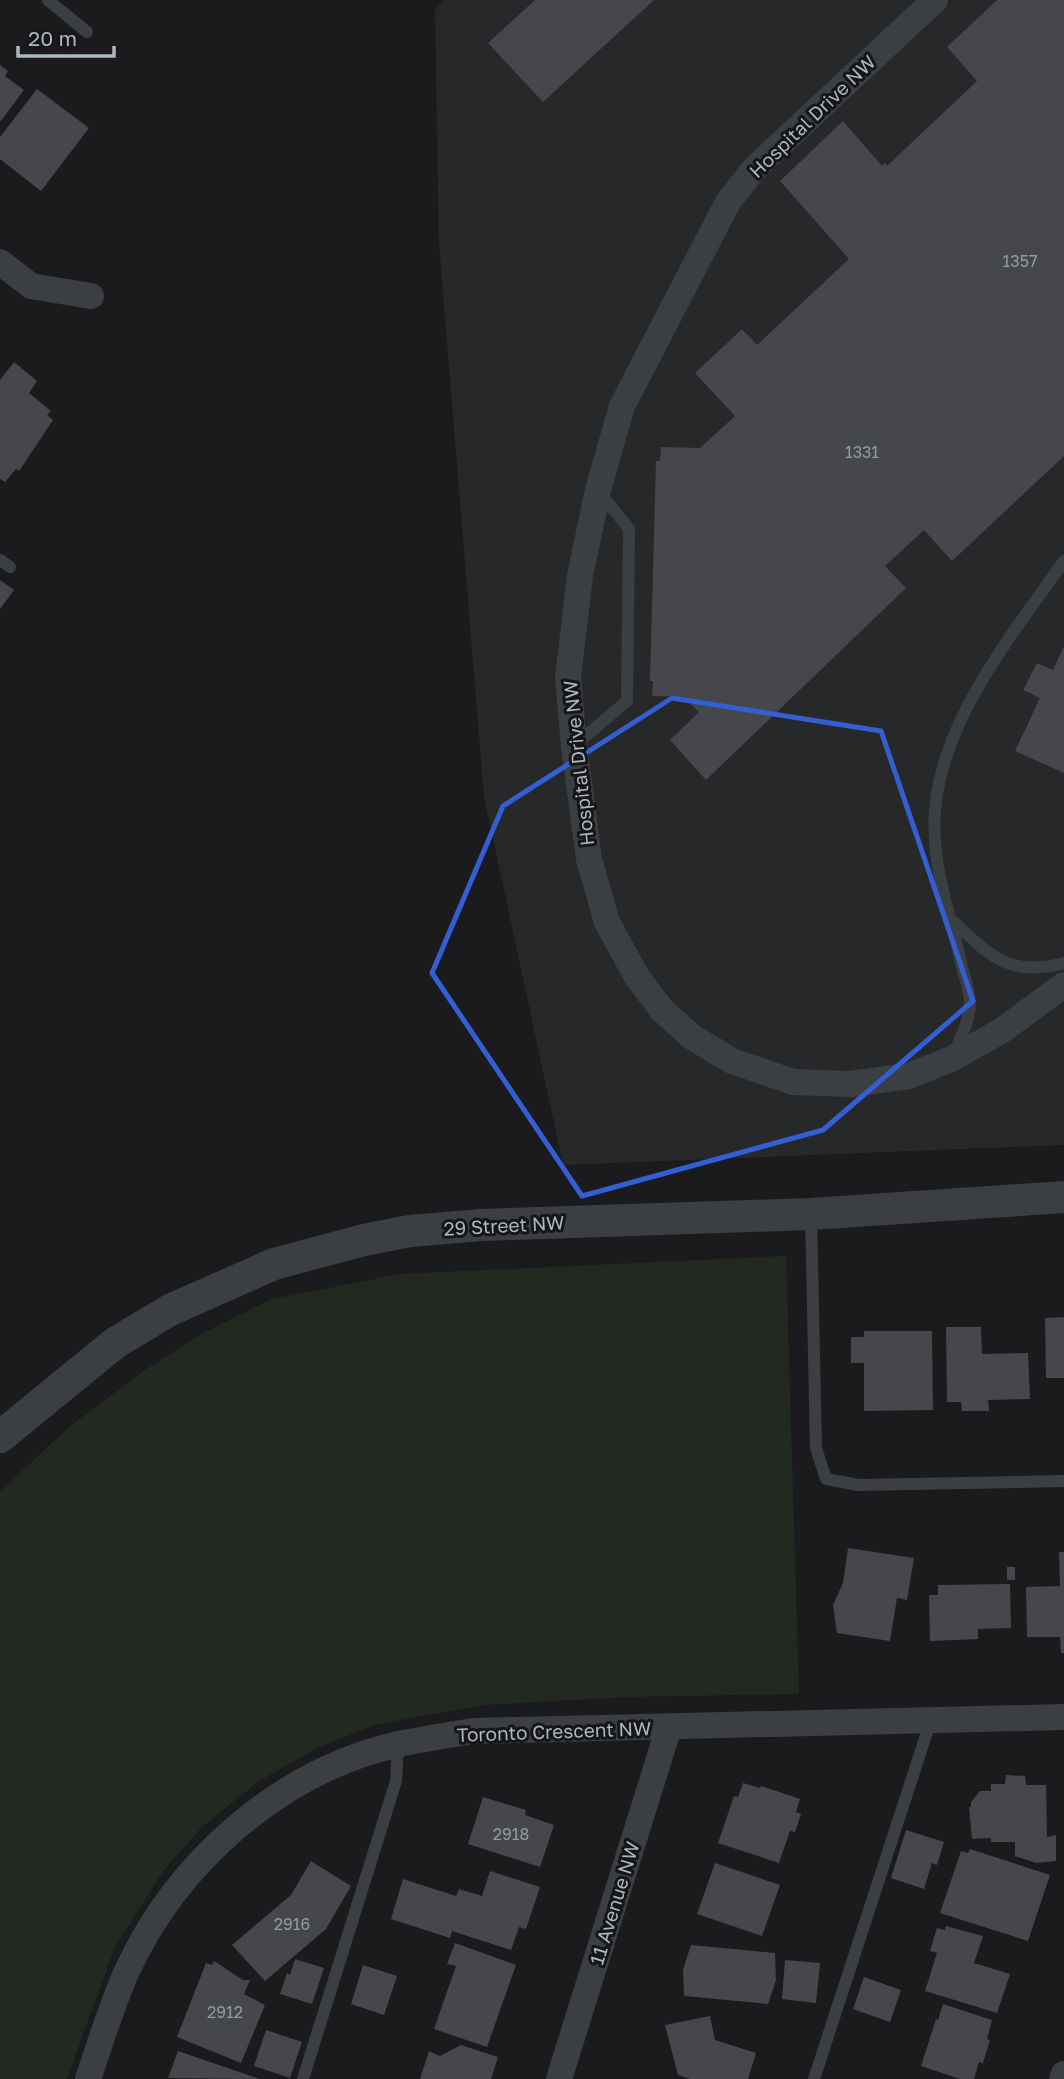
<svg xmlns="http://www.w3.org/2000/svg" width="1064" height="2079" font-family="'Golos Text',sans-serif">
<style>
.built{fill:#27282a}
.green{fill:#222920}
.building{fill:#45474a}
.lines{fill:none;stroke-linecap:round;stroke-linejoin:round}
.service{stroke:#3c3f42;stroke-width:12}
.minor{stroke:#3c3f42;stroke-width:26}
.tertiary{stroke:#3c3f42;stroke-width:32}
.marked{fill:none;stroke:#335ed4;stroke-width:5;stroke-linejoin:round}
.labels{text-anchor:middle;dominant-baseline:central;stroke-width:6;stroke-linejoin:round;paint-order:stroke}
.number-label{font-size:16px;fill:#949ba0}
.street-label{font-size:19px;fill:#aeb7bc;stroke:#161618}
</style>
<rect width="100%" height="100%" fill="#1b1b1d"/>
<path class="built" d="M 443,0 L 1064,0 L 1064,1145 L 563,1165 L 484,797 L 439,244 L 435,11 Z"/>
<path class="green" d="M 786,1256 L 799,1694 L 630,1697 L 485,1705 L 378,1724 L 317,1748 L 258,1782 L 202,1827 L 164,1870 L 114,1949 L 67,2079 L 0,2079 L 0,1491 L 69,1427 L 145,1370 L 205,1332 L 272,1299 L 400,1274 Z"/>
<path class="building" d="M 535,0 L 654,0 L 543,102 L 488,43 Z
M 997,0 L 1064,0 L 1064,456 L 952,561 L 924,530 L 885,566 L 906,588 L 706,780 L 670,740 L 699,712 L 684,697 L 652,696 L 653,681 L 650,681 L 656,461 L 660,461 L 661,447 L 700,448 L 735,416 L 695,373 L 742,329 L 757,345 L 849,259 L 780,181 L 843,121 L 882,166 L 885,163 L 887,166 L 977,81 L 947,47 Z
M 0,65 L 8,71 L 5,76 L 24,90 L 0,122 Z
M 37,89 L 89,128 L 41,191 L 0,159 L 0,137 Z
M 14,362 L 37,381 L 29,393 L 51,411 L 47,415 L 53,420 L 19,471 L 16,469 L 5,482 L 0,479 L 0,380 Z
M 0,580 L 14,590 L 0,609 Z
M 1064,646 L 1064,773 L 1015,751 L 1040,698 L 1023,690 L 1037,663 L 1053,670 Z
M 1064,1317 L 1064,1378 L 1046,1378 L 1045,1318 Z
M 946,1327 L 981,1327 L 982,1354 L 1028,1353 L 1030,1399 L 988,1400 L 989,1411 L 962,1411 L 961,1402 L 947,1402 Z
M 864,1331 L 932,1331 L 933,1410 L 864,1411 L 864,1363 L 851,1363 L 851,1337 L 864,1337 Z
M 848,1548 L 914,1558 L 907,1600 L 897,1598 L 890,1641 L 837,1633 L 833,1605 L 843,1583 Z
M 1059,1552 L 1064,1552 L 1064,1653 L 1061,1653 L 1060,1637 L 1027,1637 L 1026,1587 L 1060,1586 Z
M 1007,1567 L 1015,1567 L 1015,1580 L 1007,1580 Z
M 1010,1584 L 1011,1628 L 978,1629 L 978,1639 L 930,1641 L 929,1595 L 938,1595 L 938,1585 Z
M 1006,1775 L 1025,1776 L 1026,1785 L 1046,1785 L 1047,1837 L 1056,1835 L 1056,1861 L 1036,1863 L 1015,1856 L 1015,1842 L 991,1842 L 991,1838 L 972,1839 L 969,1807 L 971,1807 L 971,1802 L 980,1791 L 991,1791 L 991,1784 L 1005,1784 Z
M 743,1783 L 760,1788 L 761,1786 L 800,1799 L 796,1812 L 801,1814 L 795,1832 L 790,1831 L 779,1863 L 718,1843 L 734,1796 L 738,1797 Z
M 483,1797 L 526,1810 L 525,1815 L 554,1825 L 540,1867 L 468,1844 Z
M 906,1830 L 944,1842 L 937,1865 L 932,1863 L 924,1889 L 891,1878 Z
M 970,1849 L 1050,1875 L 1028,1941 L 940,1913 L 961,1851 L 968,1853 Z
M 311,1861 L 351,1886 L 326,1929 L 265,1981 L 232,1945 L 291,1895 Z
M 715,1863 L 780,1885 L 762,1936 L 697,1914 Z
M 490,1871 L 540,1887 L 526,1929 L 519,1927 L 511,1950 L 452,1931 L 450,1938 L 391,1919 L 403,1879 L 456,1896 L 459,1889 L 482,1896 Z
M 946,1926 L 983,1936 L 974,1963 L 1010,1974 L 997,2013 L 925,1991 L 937,1953 L 930,1951 L 937,1928 L 945,1930 Z
M 455,1943 L 516,1965 L 487,2047 L 434,2029 L 456,1966 L 447,1964 Z
M 691,1945 L 775,1953 L 776,1980 L 768,2004 L 684,1996 L 683,1970 Z
M 295,1959 L 324,1968 L 312,2004 L 280,1994 L 287,1973 L 290,1975 Z
M 785,1960 L 820,1963 L 816,2003 L 782,1999 Z
M 214,1961 L 243,1980 L 250,1980 L 244,1994 L 265,2005 L 241,2063 L 177,2037 L 206,1963 L 212,1965 Z
M 363,1965 L 397,1976 L 384,2015 L 351,2004 Z
M 864,1977 L 901,1990 L 890,2022 L 853,2009 Z
M 943,2004 L 992,2020 L 987,2039 L 990,2040 L 983,2063 L 979,2062 L 974,2079 L 960,2079 L 921,2066 L 936,2019 L 938,2020 Z
M 710,2016 L 715,2040 L 756,2053 L 748,2079 L 690,2079 L 678,2075 L 665,2025 Z
M 266,2030 L 302,2042 L 290,2078 L 254,2066 Z
M 461,2045 L 498,2057 L 491,2079 L 420,2079 L 429,2051 L 440,2056 Z
M 178,2051 L 260,2079 L 168,2078 Z"/>
<g class="lines">
<path class="service" d="M 48,0 L 87,32
M 0,560 L 10,567
M 574,746 L 627,701 L 629,529 L 599,491
M 953,921 C 990,956 1010,978 1064,963
M 954,1054 C 960,1039 970,1020 970,1003 C 970,992 965,978 962,967 C 953,925 938,884 935,841 C 926,738 1008,641 1064,561
M 811,1214 L 816,1448 L 826,1479 L 858,1485 L 1064,1481
M 303,2079 L 396,1781 L 398,1744
M 814,2079 L 931,1720"/>
<path class="minor" d="M 935,0 L 754,169 L 728,202 L 622,406 L 598,490 L 580,576 L 568,677 L 574,746 L 589,859 L 607,922 L 637,977 L 662,1010 L 692,1037 L 732,1061 L 793,1082 L 851,1084 L 909,1076 L 951,1059 L 1001,1031 L 1064,985
M 0,262 L 31,286 L 91,296
M 88,2079 C 100,2044 111,2007 126,1973 C 176,1863 279,1771 399,1744 C 423,1739 448,1735 473,1731 L 1064,1717
M 559,2079 L 669,1727
M 1062,2079 L 1064,2074"/>
<path class="tertiary" d="M 0,1437 L 115,1343 L 170,1310 L 274,1264 L 364,1240 L 410,1231 L 482,1225 L 811,1214 L 1064,1197"/>
</g>
<path class="marked" d="M 672,698 L 881,731 L 973,1001 L 823,1130 L 582,1196 L 432,973 L 503,806 Z"/>
<g class="labels">
<g class="number-label">
<text x="1020" y="261">1357</text>
<text x="862" y="452">1331</text>
<text x="511" y="1834">2918</text>
<text x="292" y="1924">2916</text>
<text x="225" y="2012">2912</text>
</g>
<g class="street-label">
<text transform="translate(812 116) rotate(-44)">Hospital Drive NW</text>
<text transform="translate(578 763) rotate(-96)">Hospital Drive NW</text>
<text transform="translate(504 1225) rotate(-3)">29 Street NW</text>
<text transform="translate(554 1731) rotate(-2)">Toronto Crescent NW</text>
<text transform="translate(614 1903) rotate(-73)">11 Avenue NW</text>
</g>
</g>
<path d="M18 46v10h96v-10" fill="none" stroke="#aeb7bc" stroke-width="3.5"/>
<text x="28" y="46" font-size="21" fill="#aeb7bc" stroke="#161618" stroke-width="5" paint-order="stroke">20 m</text>
</svg>
